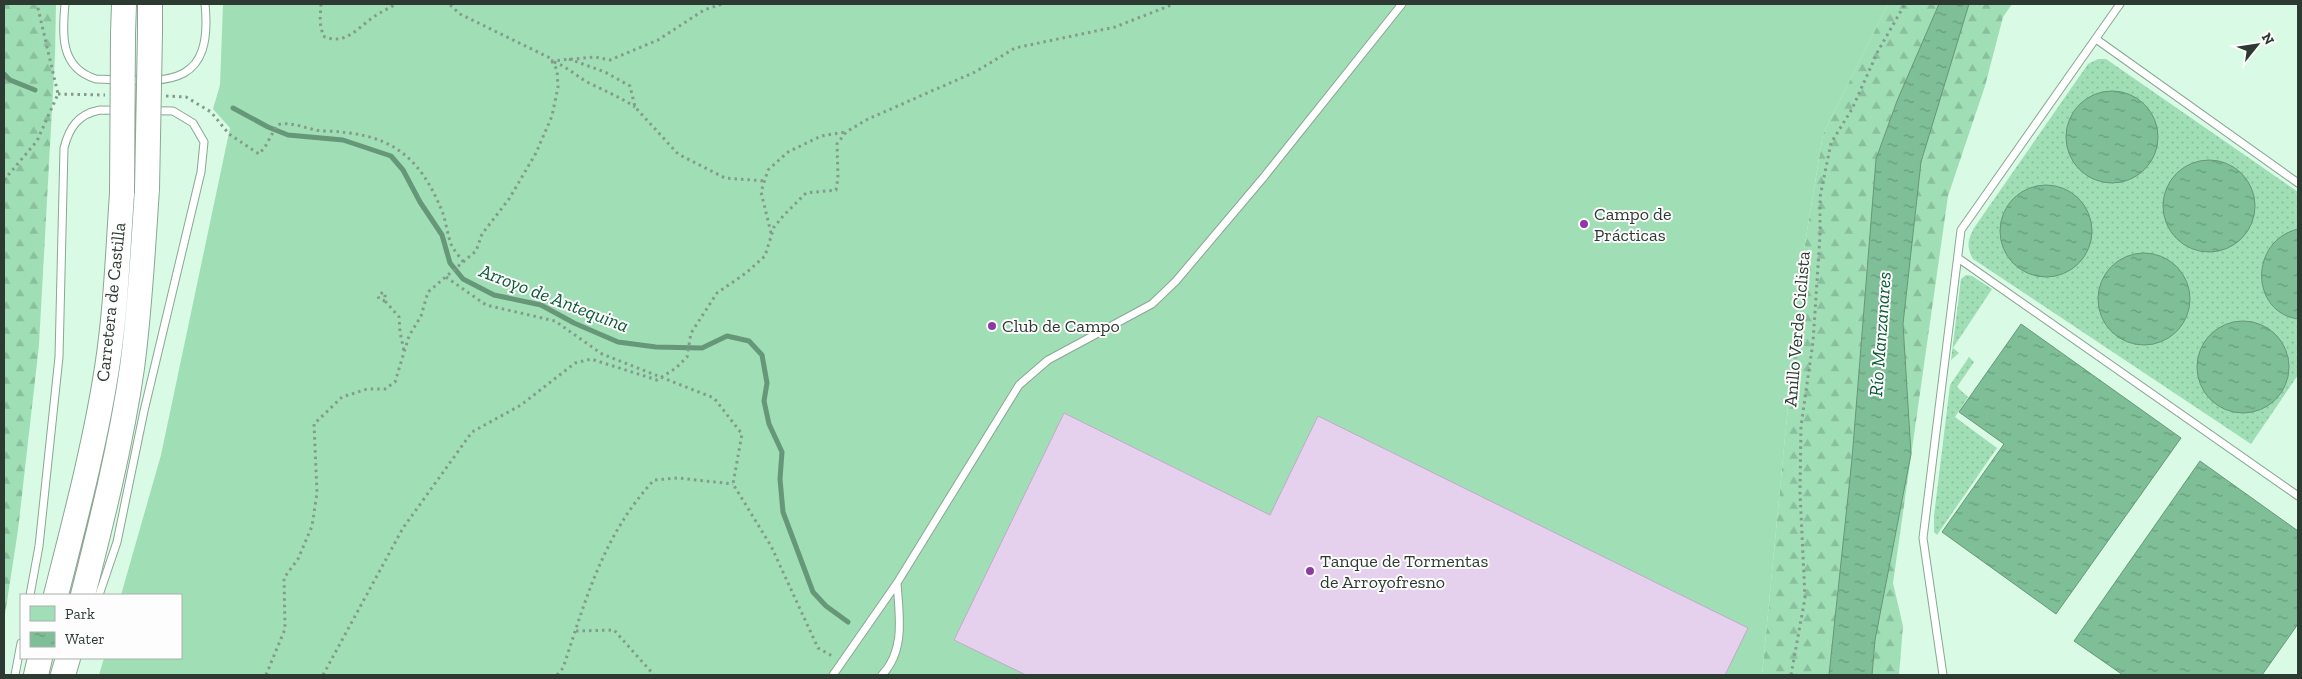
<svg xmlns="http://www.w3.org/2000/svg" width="2302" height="679" font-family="'Zilla Slab',serif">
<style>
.grass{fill:url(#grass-dots)}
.forest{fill:url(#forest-firs)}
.park{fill:#a0deb6}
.water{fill:url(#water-ripples);stroke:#669778}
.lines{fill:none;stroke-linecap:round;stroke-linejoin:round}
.stream{stroke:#669778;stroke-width:5}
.building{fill:#e5d0ed;stroke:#c0abc7}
.service-casing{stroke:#89a793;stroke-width:9}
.trunk-casing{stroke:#89a793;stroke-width:26}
.path{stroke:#849b8c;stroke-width:3;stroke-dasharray:2.5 4;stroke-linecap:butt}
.service{stroke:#fff;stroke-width:7}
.trunk{stroke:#fff;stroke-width:24}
.trunk-bridge-casing{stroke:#89a793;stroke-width:26;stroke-linecap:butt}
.trunk-bridge{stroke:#fff;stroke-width:24}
.poi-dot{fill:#8e39a7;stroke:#fdfdfd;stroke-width:2}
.labels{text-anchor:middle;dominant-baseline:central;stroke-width:4;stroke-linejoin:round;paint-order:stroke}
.poi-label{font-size:18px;fill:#2d3a31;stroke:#fdfdfd;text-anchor:start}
.street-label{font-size:18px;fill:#2d3a31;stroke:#fdfdfd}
.water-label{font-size:19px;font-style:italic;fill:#0b5a35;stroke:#fdfdfd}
</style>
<defs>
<pattern id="grass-dots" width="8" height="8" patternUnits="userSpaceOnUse" patternTransform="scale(1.25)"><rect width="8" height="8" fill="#a0deb6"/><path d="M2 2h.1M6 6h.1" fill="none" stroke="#8abf9d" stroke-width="1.8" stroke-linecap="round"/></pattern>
<pattern id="forest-firs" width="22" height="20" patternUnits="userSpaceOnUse" patternTransform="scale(1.25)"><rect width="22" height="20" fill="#a0deb6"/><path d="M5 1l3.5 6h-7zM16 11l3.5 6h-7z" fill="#8abf9d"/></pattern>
<pattern id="water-ripples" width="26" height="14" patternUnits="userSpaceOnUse" patternTransform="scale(1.25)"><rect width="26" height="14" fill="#7ebf97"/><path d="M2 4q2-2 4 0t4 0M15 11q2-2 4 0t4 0" fill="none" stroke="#689c7c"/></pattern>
</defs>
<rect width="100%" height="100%" fill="#d9fae4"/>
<path class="grass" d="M 2098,59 L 2106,59 L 2298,192 L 2298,375 L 2251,444 L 1973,259 C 1966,246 1968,240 1974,228 L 2088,64 Z
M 1966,275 L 1972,276 L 1992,289 L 1953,348 L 1959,353 L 1951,360 L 1961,279 Z
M 1969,357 L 1974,362 L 1957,387 L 1968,397 L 1955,417 L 1997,448 L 1937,535 L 1934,532 L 1934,516 L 1950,385 Z"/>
<path class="forest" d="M 4,4 L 56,4 L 55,55 L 39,345 L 18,530 L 4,621 Z
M 1888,4 L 2012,4 L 2003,17 L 1985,86 L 1948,196 L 1893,583 L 1903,626 L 1899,675 L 1762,675 L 1802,262 L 1823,134 Z"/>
<path class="park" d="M 223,4 L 1888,4 L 1823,134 L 1802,262 L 1762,675 L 99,675 L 104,658 L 181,658 L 181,595 L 121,595 L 161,455 L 230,128 L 213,109 L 220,85 Z"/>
<path class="water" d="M 1939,4 L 1969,4 L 1921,162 L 1903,324 L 1911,454 L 1875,640 L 1872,675 L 1829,675 L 1852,459 L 1876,159 L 1897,101 Z
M2066 137a46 46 0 1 1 92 0a46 46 0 1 1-92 0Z
M2163 206a46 46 0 1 1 92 0a46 46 0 1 1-92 0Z
M2000 231a46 46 0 1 1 92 0a46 46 0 1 1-92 0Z
M 2298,229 L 2298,319 C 2250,312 2249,241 2298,229 Z
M2098 299a46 46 0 1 1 92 0a46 46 0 1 1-92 0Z
M2197 367a46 46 0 1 1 92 0a46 46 0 1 1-92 0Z
M 2021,324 L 2181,438 L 2056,614 L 1942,532 L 2004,444 L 1959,412 Z
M 2200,461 L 2298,531 L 2298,624 L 2262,675 L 2123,675 L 2074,641 Z"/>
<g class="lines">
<path class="stream" d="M 4,74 L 10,80 L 35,90
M 233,108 L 268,127 L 288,135 L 343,140 L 391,156 L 403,170 L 420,202 L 442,235 L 450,263 L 463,279 L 494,295 L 541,305 L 574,323 L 618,342 L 656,347 L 702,348 L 727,336 L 749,341 L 762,355 L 767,383 L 764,401 L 769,424 L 782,452 L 780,479 L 783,512 L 813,592 L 826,606 L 848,622"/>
</g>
<path class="building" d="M 1064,413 L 1270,515 L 1318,416 L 1748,628 L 1725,675 L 1026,675 L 954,640 Z"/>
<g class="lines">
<defs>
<path id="service" d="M 65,4 C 62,34 60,68 96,79 C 161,81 214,93 205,4
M 2096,39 L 2298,183
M 1958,258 L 2298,496
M 30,595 L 39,546 L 59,357 L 64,148 C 69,128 78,114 100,110 L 173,111 L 193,123 L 204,142 L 201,172 L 144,411 L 117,542 L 99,595
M 15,675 L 21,643
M 833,675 L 897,583 L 1019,385 L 1048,360 L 1152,304 L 1176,281 L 1263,178 L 1402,4
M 882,675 C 906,650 899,614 897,583
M 1943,675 L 1923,538 L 1961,230 L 2120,4"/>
<path id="trunk" d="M 150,4 L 150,33
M 123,34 L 124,4
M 56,595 C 75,520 95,445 107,368 C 116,310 118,251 122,193
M 83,595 C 102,520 121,444 132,368 C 140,308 143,248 147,189
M 36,675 L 40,658
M 63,675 L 68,658"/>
</defs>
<use href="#service" class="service-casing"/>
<use href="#trunk" class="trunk-casing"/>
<path class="path" d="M 321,4 L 320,22 L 323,36 C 344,46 357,29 372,18 C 380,12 388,9 396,4
M 569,59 L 605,72 L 630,86 L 635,107 L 678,154 L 725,178 L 765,181
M 551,61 L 595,57 L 610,60 L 658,40 L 704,10 L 722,4
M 554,62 C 568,67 576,76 589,83 C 605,91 620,97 635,107
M 58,94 L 105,95
M 166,96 L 186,97 L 211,112 L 229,134 L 259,154 L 265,147 L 277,125 C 292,120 309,131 325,131 C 387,133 418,152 442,211 C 446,221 447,233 451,244 C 454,251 460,257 464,263
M 4,180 L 37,141 L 58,94 L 37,4
M 771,233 L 761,192 L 768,170 L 788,152 L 821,136 L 845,132
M 446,277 L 486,305 L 555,321 L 602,354 L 714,398 L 742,434 L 733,484 L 771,546 L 818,648 L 834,657
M 385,301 L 379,299 L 378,296 L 383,292 L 385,294 L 385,301 L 399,317 L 400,332 L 404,351
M 576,631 L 614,630 L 654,675
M 266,675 L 285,629 L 284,578 L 298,559 L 312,526 L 317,493 L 314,424 L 342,397 L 367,389 L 385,389 L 395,382 L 409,336 L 421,316 L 428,292 L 476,251 L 482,234 L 509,199 L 536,153 L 552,116 L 558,87 L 557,70 L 550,58 L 460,14 L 449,4
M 323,675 L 403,528 L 472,432 L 521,405 L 575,363 L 591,359 L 657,380 L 676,368 L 687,357 L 691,333 L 717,293 L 746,273 L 765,256 L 774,227 L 784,215 L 806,193 L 836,190 L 838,178 L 837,144 L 846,132 L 868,119 L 975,72 L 1015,48 L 1115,27 L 1174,4
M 557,675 L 563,668 C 586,599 603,535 654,480 L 678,478 L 733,484
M 1791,675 L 1805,598 L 1800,492 L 1801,426 L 1813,342 L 1820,236 L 1820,197 L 1831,143 L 1852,109 L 1878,51 L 1905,4"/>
<use href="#service" class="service"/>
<use href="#trunk" class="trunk"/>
<defs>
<path id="trunk-bridge" d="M 147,189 L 150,33
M 122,193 L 123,34"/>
</defs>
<use href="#trunk-bridge" class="trunk-bridge-casing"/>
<use href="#trunk-bridge" class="trunk-bridge"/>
</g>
<g class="poi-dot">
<circle cx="1584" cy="224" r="5"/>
<circle cx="992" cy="326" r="5"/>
<circle cx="1310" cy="571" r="5"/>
</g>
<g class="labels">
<g class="poi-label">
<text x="1594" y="214">Campo de<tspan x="1594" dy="21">Prácticas</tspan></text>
<text x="1002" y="326">Club de Campo</text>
<text x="1320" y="561">Tanque de Tormentas<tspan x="1320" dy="21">de Arroyofresno</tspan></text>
</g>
<g class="street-label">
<text transform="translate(111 302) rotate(-84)">Carretera de Castilla</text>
<text transform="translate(1797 329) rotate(-85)">Anillo Verde Ciclista</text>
</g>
<g class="water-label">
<text transform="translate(554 298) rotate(21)">Arroyo de Antequina</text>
<text transform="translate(1880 334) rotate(-86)">Río Manzanares</text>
</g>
</g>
<rect width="2302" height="679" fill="none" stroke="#2d3a31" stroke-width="10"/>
<rect x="20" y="594" width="162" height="65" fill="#fdfdfd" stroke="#aaafab"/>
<rect x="30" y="606" width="25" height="15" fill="#a0deb6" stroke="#aaafab"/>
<text x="65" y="619" font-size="15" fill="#2d3a31">Park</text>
<rect x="30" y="632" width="25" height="15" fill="url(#water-ripples)" stroke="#aaafab"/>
<text x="65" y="644" font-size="15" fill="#2d3a31">Water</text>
<g transform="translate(2257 45) rotate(60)" stroke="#fdfdfd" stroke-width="4" paint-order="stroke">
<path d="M0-4L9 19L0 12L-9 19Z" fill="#2d3a31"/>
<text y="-8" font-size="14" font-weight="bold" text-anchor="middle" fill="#2d3a31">N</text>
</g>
</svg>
